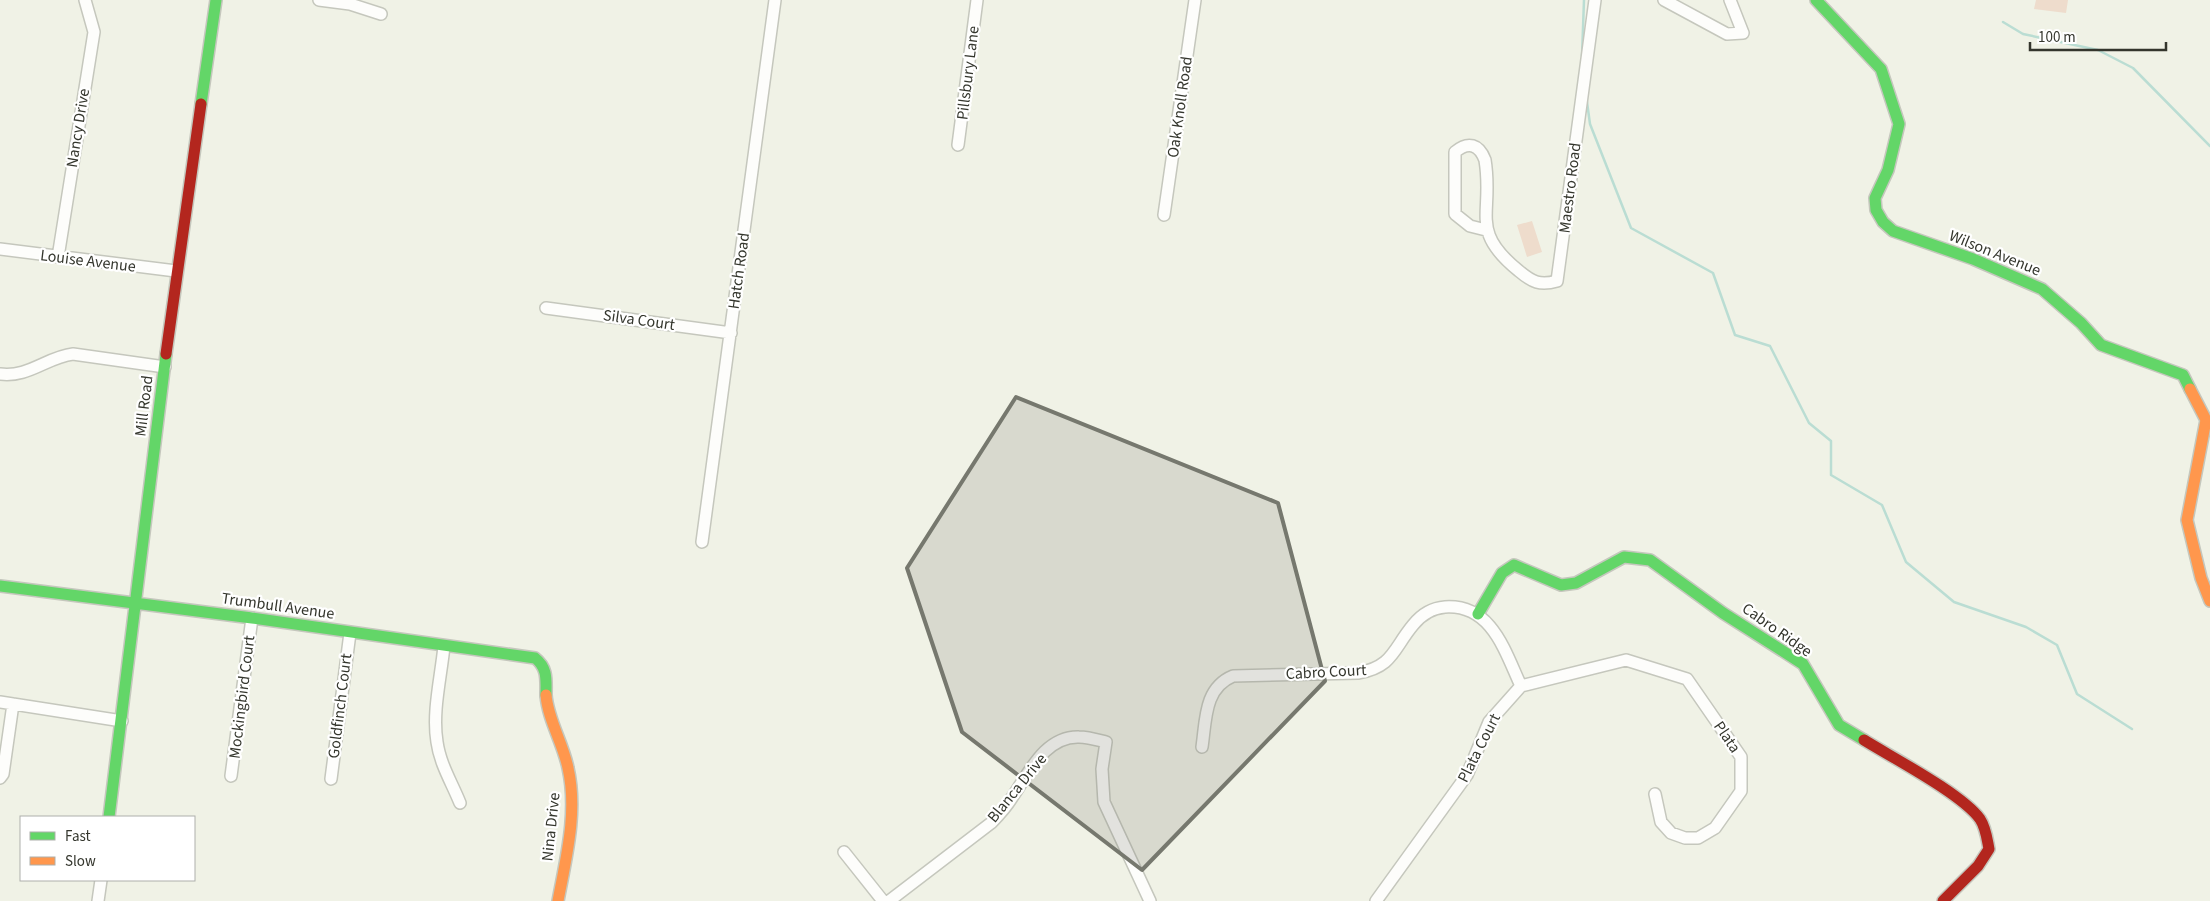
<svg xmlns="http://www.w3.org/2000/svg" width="2210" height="901" font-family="'Source Sans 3',sans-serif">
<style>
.green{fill:#eedccc}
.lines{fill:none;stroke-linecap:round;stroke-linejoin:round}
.stream{stroke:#baddd3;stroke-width:2.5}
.street-casing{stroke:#c5c7bd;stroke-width:14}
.fast-casing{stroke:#c5c7bd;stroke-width:14}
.slow-casing{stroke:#c5c7bd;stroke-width:14}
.jam-casing{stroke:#c5c7bd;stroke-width:14}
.street{stroke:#fdfdfb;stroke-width:11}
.fast{stroke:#63d668;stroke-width:11}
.slow{stroke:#ff974d;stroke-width:11}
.jam{stroke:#b3261e;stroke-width:11}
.marked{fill:#76786e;fill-opacity:0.2;stroke:#76786e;stroke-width:4;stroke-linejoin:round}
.labels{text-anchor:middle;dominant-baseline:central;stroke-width:4.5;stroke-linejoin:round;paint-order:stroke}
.street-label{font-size:16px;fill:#34362d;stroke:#fff}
</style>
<rect width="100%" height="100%" fill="#f0f2e6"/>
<path class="green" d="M 2036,0 L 2068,0 L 2066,13 L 2034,9 Z
M 1532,221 L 1542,252 L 1527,257 L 1517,225 Z"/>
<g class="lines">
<path class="stream" d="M 2003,22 L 2023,34 L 2098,50 L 2133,68 L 2210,146
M 1582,56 L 1584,0
M 1587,102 L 1590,124 L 1631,228 L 1713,273 L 1735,335 L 1770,346 L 1809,423 L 1831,441 L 1831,475 L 1882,505 L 1906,562 L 1954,602 L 2026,627 L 2057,645 L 2077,694 L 2132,729"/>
<defs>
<path id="street" d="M 319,0 L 350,4 L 381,14
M 1664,0 L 1727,34 L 1743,33 L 1730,0
M 958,145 L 977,0
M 1164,215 L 1195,0
M 1486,230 L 1470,226 L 1455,214 L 1455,152 C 1468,141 1479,144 1485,160 C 1494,214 1468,230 1519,271 C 1532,282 1540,286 1557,281 L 1595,0
M 0,249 L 176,271
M 58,257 L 94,32 L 85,0
M 546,308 L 731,333
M 0,374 C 28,378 47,357 73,354 L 165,367
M 702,542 L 775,0
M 444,646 C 441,677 432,712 437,742 C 440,764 452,783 460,803
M 0,702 L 122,721
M 1202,747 C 1206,720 1204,688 1233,676 L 1358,673 C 1393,667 1393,649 1413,625 C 1421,615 1432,608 1445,607 C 1492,604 1505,652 1521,686
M 231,776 L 252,618
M 0,778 L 3,774 L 13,704
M 331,779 L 350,633
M 844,852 L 883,901
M 98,901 L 101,880
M 889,901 L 991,823 C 999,815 1007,806 1013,796 C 1029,773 1045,736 1079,737 C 1088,737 1098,740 1106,742 L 1102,769 L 1104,802 L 1150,901
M 1376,901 L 1467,775 L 1489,722 L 1521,686 L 1626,660 L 1687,679 L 1741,757 L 1741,791 L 1715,828 L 1698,838 L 1685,838 L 1671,833 L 1661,822 L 1655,794"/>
<path id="fast" d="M 1816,0 L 1881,69 L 1899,124 L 1888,170 L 1875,198 L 1876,210 L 1883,222 L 1893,231 L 1973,259 L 2042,289 L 2081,323 L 2101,345 L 2183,375 L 2190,389
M 201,104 L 216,0
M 0,586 L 252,618 L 535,658 C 548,668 546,680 546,695
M 1478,614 L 1502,573 L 1514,565 L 1561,585 L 1576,583 L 1624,557 L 1650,560 L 1723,613 L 1803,664 L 1839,725 L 1864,740
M 109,817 L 166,354"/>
<path id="slow" d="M 2190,389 L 2206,420 L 2187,520 L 2201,578 L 2210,601
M 546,695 C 548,720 563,743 568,768 C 578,812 566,858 558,901"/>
<path id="jam" d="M 166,354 L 201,104
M 1864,740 C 1893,758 1962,794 1980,819 C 1986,828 1987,839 1989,849 L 1978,866 L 1943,901"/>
</defs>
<use href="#street" class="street-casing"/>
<use href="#fast" class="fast-casing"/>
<use href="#slow" class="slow-casing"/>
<use href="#jam" class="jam-casing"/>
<use href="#street" class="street"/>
<use href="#fast" class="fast"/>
<use href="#slow" class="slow"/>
<use href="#jam" class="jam"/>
</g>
<path class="marked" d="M 1016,397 L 1278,503 L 1325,681 L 1142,870 L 962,732 L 907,568 Z"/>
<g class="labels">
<g class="street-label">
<text transform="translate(968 73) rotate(-83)">Pillsbury Lane</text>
<text transform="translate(1180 107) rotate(-82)">Oak Knoll Road</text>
<text transform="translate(78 128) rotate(-81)">Nancy Drive</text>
<text transform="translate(1570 188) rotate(-83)">Maestro Road</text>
<text transform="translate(1995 253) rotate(22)">Wilson Avenue</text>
<text transform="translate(88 261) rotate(7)">Louise Avenue</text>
<text transform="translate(739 271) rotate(-82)">Hatch Road</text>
<text transform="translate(639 320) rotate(8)">Silva Court</text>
<text transform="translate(144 406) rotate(-83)">Mill Road</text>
<text transform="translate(278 606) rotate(8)">Trumbull Avenue</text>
<text transform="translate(1777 630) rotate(35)">Cabro Ridge</text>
<text transform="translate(1326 672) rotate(-3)">Cabro Court</text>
<text transform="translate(242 697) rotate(-83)">Mockingbird Court</text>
<text transform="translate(340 706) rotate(-83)">Goldfinch Court</text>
<text transform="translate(1727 737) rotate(56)">Plata</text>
<text transform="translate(1479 748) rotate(-63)">Plata Court</text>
<text transform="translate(1017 788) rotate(-51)">Blanca Drive</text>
<text transform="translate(551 827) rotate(-84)">Nina Drive</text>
</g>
</g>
<rect x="20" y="816" width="175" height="65" fill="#ffffff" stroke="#aeafab"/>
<rect x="30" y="832" width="25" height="8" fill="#63d668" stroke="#aeafab"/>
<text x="65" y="841" font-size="15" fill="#34362d">Fast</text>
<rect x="30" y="857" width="25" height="8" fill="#ff974d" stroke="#aeafab"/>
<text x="65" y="866" font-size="15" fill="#34362d">Slow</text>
<path d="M2030 42v8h136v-8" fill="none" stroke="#34362d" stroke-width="2.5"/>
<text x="2038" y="42" font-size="15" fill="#34362d" stroke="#ffffff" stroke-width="4" paint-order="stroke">100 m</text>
</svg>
